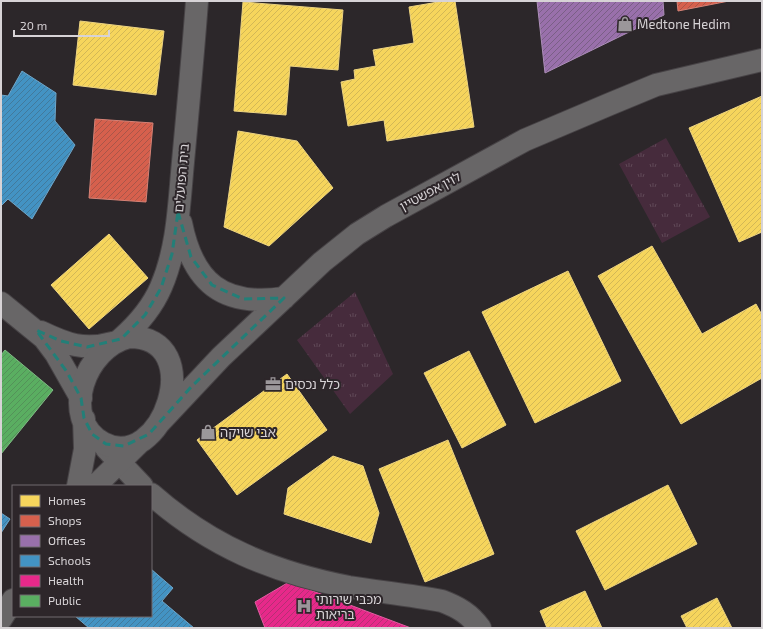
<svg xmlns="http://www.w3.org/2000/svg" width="763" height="629" font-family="'Exo 2','Noto Sans Hebrew',sans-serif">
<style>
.grass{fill:url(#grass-tufts)}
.homes{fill:url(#homes-hatch);stroke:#edd481}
.shops{fill:url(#shops-hatch);stroke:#d68276}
.offices{fill:url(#offices-hatch);stroke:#ac8eb8}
.schools{fill:url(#schools-hatch);stroke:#6fa6c9}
.health{fill:url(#health-hatch);stroke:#e25ca1}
.public{fill:url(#public-hatch);stroke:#80b984}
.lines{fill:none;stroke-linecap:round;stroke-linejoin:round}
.minor-casing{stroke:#474346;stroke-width:24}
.tertiary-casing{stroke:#474346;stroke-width:24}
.minor{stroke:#686667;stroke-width:22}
.tertiary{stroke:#686667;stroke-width:22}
.marked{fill:none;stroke:#237f78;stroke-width:3;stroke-dasharray:8 5;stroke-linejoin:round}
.labels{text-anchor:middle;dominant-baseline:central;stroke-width:4;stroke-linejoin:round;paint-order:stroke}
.poi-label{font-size:13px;fill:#d7d3d6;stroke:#2d262a;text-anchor:start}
.street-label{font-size:13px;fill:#d7d3d6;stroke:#2d262a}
</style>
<defs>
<pattern id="grass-tufts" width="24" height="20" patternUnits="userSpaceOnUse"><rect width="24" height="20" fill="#462b3c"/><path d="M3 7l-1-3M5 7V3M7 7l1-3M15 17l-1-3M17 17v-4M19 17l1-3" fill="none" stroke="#604957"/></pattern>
<pattern id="homes-hatch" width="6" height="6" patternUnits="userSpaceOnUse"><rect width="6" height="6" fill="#f6d55c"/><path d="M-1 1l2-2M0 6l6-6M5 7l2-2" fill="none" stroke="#d2b756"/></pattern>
<pattern id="shops-hatch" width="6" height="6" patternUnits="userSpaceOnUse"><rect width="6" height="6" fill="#d6604d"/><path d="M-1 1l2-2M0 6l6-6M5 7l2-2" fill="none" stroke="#a95649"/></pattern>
<pattern id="offices-hatch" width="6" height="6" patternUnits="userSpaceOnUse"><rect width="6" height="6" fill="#9970ab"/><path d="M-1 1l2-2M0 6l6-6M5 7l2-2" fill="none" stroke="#7a5f86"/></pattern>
<pattern id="schools-hatch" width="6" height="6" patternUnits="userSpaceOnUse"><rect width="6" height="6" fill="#4393c3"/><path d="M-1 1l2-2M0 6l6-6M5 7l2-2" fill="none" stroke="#427a9c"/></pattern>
<pattern id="health-hatch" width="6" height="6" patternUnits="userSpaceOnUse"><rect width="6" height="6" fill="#e7298a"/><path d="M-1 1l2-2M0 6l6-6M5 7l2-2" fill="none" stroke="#b53074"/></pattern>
<pattern id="public-hatch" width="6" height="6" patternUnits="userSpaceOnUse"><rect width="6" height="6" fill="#5aae61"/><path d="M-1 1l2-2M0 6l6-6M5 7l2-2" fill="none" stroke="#549259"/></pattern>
</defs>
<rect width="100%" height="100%" fill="#2c272a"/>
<path class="grass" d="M 666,138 L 710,217 L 662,243 L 619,164 Z
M 355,292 L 393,374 L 350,414 L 297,340 Z"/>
<path class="homes" d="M 444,1 L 455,1 L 474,127 L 387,141 L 384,120 L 348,126 L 341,82 L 355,79 L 354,70 L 376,66 L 373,50 L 414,43 L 409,7 Z
M 243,2 L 343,10 L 338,70 L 290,66 L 286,115 L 234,111 Z
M 80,21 L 164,31 L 156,95 L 73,85 Z
M 762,96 L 762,232 L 739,242 L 689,128 Z
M 238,131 L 297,141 L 333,188 L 269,246 L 224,227 Z
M 109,234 L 148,278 L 89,329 L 51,285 Z
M 652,246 L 702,334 L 756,304 L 762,315 L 762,378 L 681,424 L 598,276 Z
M 568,271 L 621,381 L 535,423 L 482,312 Z
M 469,351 L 506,425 L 462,448 L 424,373 Z
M 287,374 L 327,430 L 237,495 L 197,440 Z
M 448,440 L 494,554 L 425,582 L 379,469 Z
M 333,456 L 363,466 L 379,513 L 371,543 L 284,514 L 288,488 Z
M 668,485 L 697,544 L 605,590 L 576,531 Z
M 585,591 L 602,628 L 547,628 L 540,611 Z
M 717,598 L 732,628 L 687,628 L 681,616 Z"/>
<path class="shops" d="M 677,1 L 729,1 L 678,11 Z
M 95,119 L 153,123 L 146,202 L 89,198 Z"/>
<path class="offices" d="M 537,1 L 663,1 L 664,15 L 545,73 Z"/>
<path class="schools" d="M 22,71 L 56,93 L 55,121 L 75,145 L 32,219 L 8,199 L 1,206 L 1,95 L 8,96 Z
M 1,513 L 10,519 L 1,533 Z
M 151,569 L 173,588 L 162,601 L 194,628 L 89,628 L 75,616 L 151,616 Z"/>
<path class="health" d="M 289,582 L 411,628 L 265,628 L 255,602 Z"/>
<path class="public" d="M 5,350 L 53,390 L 1,454 L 1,355 Z"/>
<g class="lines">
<defs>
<path id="minor" d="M 1,303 L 44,338 L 56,354 L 81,398
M 41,332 C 66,344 84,351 112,343
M 106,448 L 142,486
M 151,494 C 210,546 272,572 349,587 C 380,592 411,595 442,601 C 458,607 470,614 480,628"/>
<path id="tertiary" d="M 181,223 C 193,283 223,307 284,298
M 129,337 C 210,336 162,475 103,443 C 58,418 86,347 129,337 Z
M 121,339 C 138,324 152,308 161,287 C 178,248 179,204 183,162 C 188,108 193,55 197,1
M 159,423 L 221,357 L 322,262 L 357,234 L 386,216 L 525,140 L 610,104 L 656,85 L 762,60
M 78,486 L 85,449 L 84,419
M 95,486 L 140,442
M 1,619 L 13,600"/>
</defs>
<use href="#minor" class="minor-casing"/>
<use href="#tertiary" class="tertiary-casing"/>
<use href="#minor" class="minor"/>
<use href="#tertiary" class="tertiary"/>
</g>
<path class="marked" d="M 178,212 L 191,257 L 212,285 L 243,299 L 284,298 L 192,386 L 149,434 L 124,446 L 106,444 L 92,434 L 84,418 L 81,398 L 67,372 L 36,330 L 61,341 L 87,347 L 121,339 L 145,315 L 161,288 L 172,254 Z"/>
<defs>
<symbol id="shop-bare" viewBox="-9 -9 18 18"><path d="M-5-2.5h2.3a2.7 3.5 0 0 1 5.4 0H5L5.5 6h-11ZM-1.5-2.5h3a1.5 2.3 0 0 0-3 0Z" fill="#9b979a" stroke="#2d262a" stroke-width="2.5" paint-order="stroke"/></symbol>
<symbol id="office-bare" viewBox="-9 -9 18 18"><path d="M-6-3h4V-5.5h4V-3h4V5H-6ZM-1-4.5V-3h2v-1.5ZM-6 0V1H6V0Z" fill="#9b979a" stroke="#2d262a" stroke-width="2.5" paint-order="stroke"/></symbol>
<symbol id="hospital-bare" viewBox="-9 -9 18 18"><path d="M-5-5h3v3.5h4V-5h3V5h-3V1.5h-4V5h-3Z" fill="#9b979a" stroke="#2d262a" stroke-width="2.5" paint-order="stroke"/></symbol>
</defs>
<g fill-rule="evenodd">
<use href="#shop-bare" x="614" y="13" width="22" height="22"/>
<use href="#office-bare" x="262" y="373" width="22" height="22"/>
<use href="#shop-bare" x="197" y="421" width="22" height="22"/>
<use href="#hospital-bare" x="293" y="595" width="22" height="22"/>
</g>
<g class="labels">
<g class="poi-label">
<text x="637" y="24">Medtone Hedim</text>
<text x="285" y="384">כלל נכסים</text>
<text x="220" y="432">אבי שויקה</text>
<text x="316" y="599">מכבי שירותי<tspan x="316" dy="15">בריאות</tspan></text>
</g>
<g class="street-label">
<text transform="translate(181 178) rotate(-85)">בית הפועלים</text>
<text transform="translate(430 191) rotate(-28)">לוין אפשטיין</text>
</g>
</g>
<rect width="763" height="629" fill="none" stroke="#d7d3d6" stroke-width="4"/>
<rect x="12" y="485" width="140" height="132" fill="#2d262a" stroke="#716b6f"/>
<rect x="20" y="495" width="20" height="12" fill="#f6d55c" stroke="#716b6f"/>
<text x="48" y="505" font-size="12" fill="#d7d3d6">Homes</text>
<rect x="20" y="515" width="20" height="12" fill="#d6604d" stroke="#716b6f"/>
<text x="48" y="525" font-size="12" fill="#d7d3d6">Shops</text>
<rect x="20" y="535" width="20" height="12" fill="#9970ab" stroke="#716b6f"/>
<text x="48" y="545" font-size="12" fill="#d7d3d6">Offices</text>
<rect x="20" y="555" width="20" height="12" fill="#4393c3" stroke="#716b6f"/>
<text x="48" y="565" font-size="12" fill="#d7d3d6">Schools</text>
<rect x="20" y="575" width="20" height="12" fill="#e7298a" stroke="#716b6f"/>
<text x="48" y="585" font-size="12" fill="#d7d3d6">Health</text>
<rect x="20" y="595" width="20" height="12" fill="#5aae61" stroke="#716b6f"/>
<text x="48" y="605" font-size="12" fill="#d7d3d6">Public</text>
<path d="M14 30v6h95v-6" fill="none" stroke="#d7d3d6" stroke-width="2"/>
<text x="20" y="30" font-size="12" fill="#d7d3d6" stroke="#2d262a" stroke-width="3" paint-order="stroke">20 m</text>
</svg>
